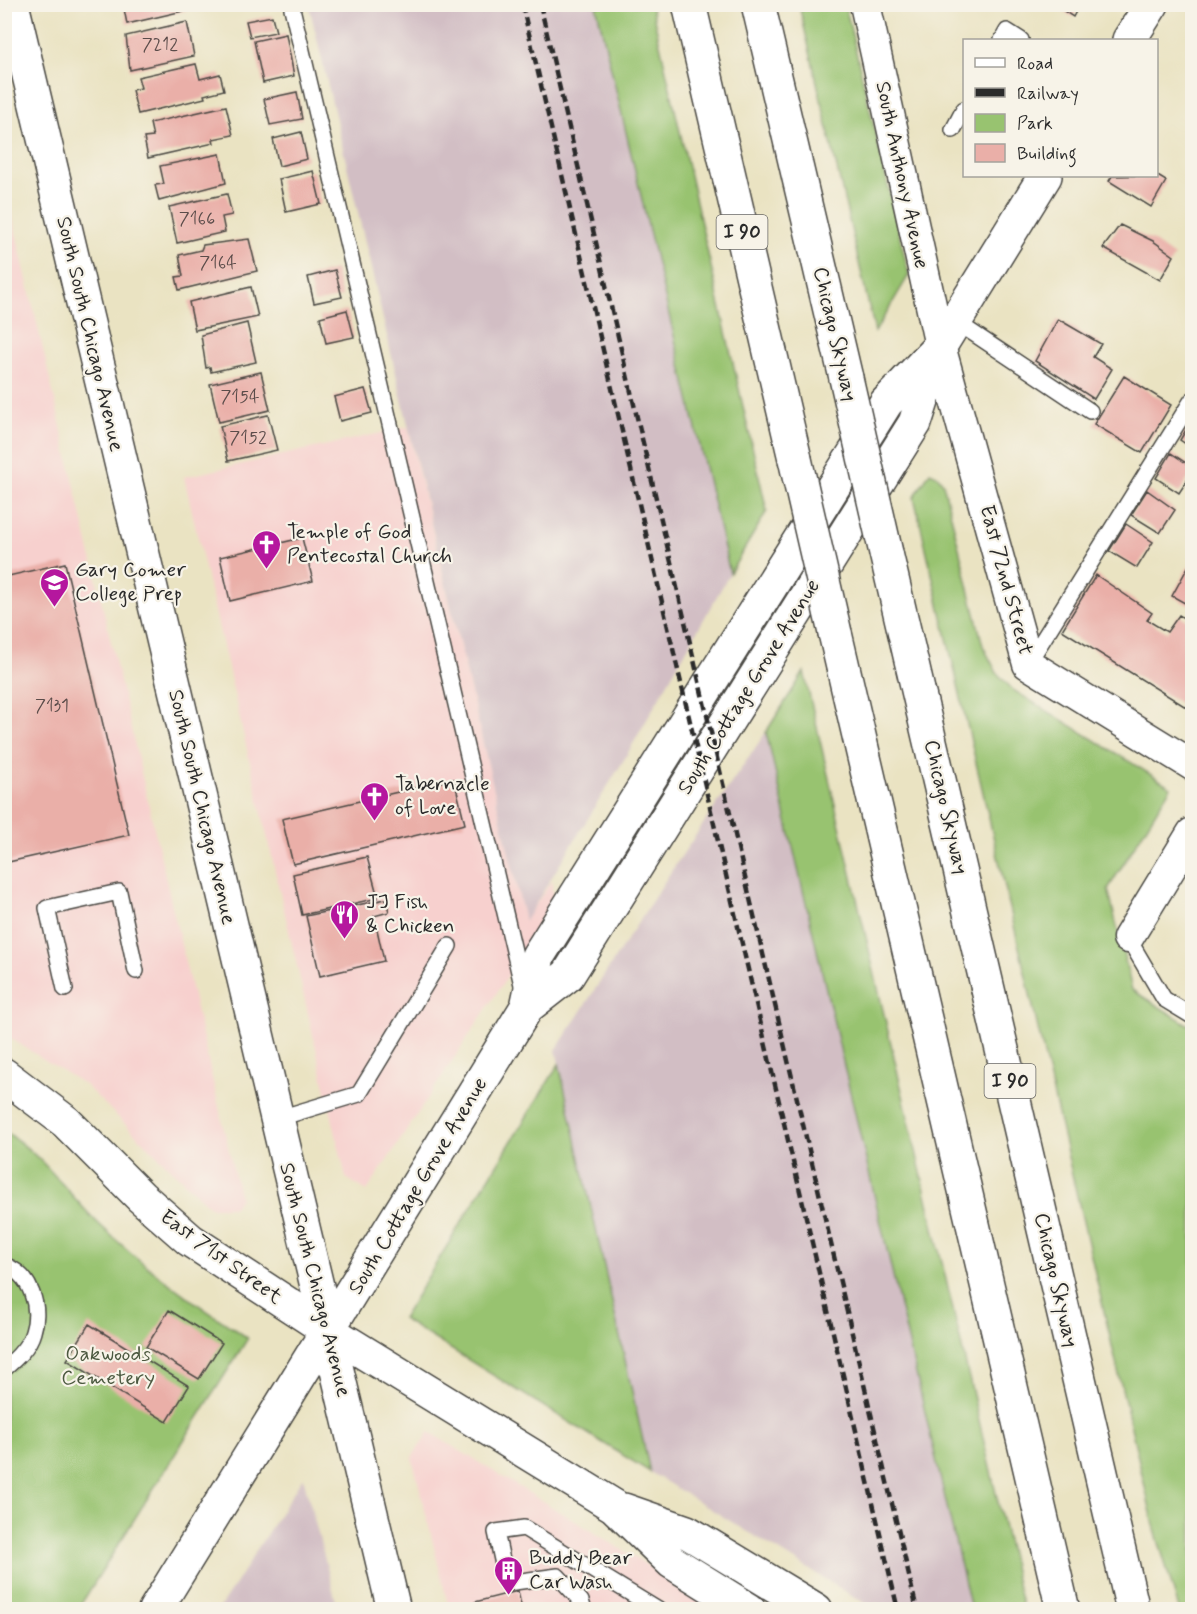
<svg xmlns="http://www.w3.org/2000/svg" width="1197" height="1614" font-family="Mynerve,sans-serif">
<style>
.built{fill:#f7d0ce}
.industrial{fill:#d2bec4}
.green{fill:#98c370;stroke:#62774e;stroke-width:1.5}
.building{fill:#eaafa8}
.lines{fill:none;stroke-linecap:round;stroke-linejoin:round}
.lane-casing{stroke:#484742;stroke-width:18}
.street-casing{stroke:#484742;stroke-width:33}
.secondary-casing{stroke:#484742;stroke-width:36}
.highway-casing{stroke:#484742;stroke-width:36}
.lane{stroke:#fff;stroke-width:15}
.street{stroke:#fff;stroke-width:30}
.secondary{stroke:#fff;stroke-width:33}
.highway{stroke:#fff;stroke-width:33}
.rail{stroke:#2b2b2b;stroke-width:4.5;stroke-dasharray:9 4.5;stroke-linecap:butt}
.highway-bridge-casing{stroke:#484742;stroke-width:36;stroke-linecap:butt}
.highway-bridge{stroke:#fff;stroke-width:33}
.labels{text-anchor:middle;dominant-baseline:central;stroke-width:4.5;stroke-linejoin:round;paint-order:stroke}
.number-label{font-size:18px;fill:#5b4c4a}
.shield{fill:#f7f3e8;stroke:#686764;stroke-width:1.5}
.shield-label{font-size:20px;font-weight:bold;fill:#2b2b2b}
.street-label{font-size:21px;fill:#2b2b2b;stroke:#f7f3e8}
.poi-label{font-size:21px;fill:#2b2b2b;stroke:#f7f3e8;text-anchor:start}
.park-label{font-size:21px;fill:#4c5940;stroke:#f7f3e8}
</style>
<rect width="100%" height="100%" fill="#f7f3e8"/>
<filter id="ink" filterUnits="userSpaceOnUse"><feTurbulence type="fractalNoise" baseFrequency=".0167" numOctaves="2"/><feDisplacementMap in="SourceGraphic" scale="12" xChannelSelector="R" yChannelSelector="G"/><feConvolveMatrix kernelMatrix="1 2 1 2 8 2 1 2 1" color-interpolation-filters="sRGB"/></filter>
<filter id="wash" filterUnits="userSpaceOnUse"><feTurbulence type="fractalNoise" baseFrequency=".008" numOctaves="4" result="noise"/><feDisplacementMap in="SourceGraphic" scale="24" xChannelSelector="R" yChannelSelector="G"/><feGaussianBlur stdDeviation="1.35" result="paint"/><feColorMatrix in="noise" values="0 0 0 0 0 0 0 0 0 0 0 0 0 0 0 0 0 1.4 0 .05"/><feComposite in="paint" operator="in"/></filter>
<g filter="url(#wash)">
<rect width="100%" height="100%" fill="#eae3c2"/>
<path class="built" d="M 4,181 L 240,1198 L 234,1207 L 210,1207 L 85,1085 L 5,1035 Z
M 408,427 L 525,920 L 552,880 L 552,889 L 557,901 L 367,1191 L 346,1178 L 184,477 Z
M 429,1432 L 716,1607 L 717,1609 L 687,1609 L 682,1607 L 682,1610 L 449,1609 L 412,1457 Z"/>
<path class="industrial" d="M 309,5 L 596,5 L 730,573 L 625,758 L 525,921 Z
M 766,732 L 971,1609 L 874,1609 L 650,1472 L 556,1050 L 672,870 Z
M 303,1477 L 338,1609 L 219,1609 Z"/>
<path class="green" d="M 596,5 L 651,5 L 767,511 L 730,573 Z
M 799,5 L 845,5 L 909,275 L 875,332 Z
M 930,472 L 937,475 L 943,483 L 983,646 L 997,673 L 1013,690 L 1171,787 L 1108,889 L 1132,990 L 1192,1027 L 1192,1609 L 1179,1609 L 1155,1530 L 914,497 Z
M 804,672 L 1023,1609 L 971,1609 L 766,732 Z
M 559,1064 L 650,1472 L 402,1319 Z
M 4,1131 C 43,1155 67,1193 99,1224 C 144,1268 195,1304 248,1338 L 78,1609 L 5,1609 Z"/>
<g id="blocks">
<path class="building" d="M 123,4 L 195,4 L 196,8 L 127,24 Z
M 1053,4 L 1080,4 L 1073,17 Z
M 272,16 L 276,32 L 250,37 L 246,21 Z
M 187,22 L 194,56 L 130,70 L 126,36 Z
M 286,34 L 294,76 L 263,83 L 254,41 Z
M 196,64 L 200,79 L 220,74 L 224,90 L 204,95 L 205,98 L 138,114 L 132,90 L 141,88 L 138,77 Z
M 297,92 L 302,119 L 270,125 L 264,99 Z
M 226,106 L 233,135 L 213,139 L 214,143 L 148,158 L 144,138 L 153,137 L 150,123 Z
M 301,132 L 307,159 L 279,166 L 273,139 Z
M 220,154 L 226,183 L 159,201 L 155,185 L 164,184 L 160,166 Z
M 313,171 L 321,204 L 286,212 L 279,179 Z
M 1156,175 L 1166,181 L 1151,207 L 1109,181 L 1112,176 Z
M 227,194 L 232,215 L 222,217 L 225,232 L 177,243 L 169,207 Z
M 1120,225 L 1153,241 L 1174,256 L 1160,280 L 1103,248 Z
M 249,239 L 257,271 L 179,290 L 176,277 L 183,276 L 179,255 L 201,250 L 203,245 Z
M 335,270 L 342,297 L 314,303 L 308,277 Z
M 251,287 L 258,317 L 195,330 L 189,302 Z
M 347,310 L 354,337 L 326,343 L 320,317 Z
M 1058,319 L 1101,344 L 1093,357 L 1112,369 L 1094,399 L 1035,361 Z
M 247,323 L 256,362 L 211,372 L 210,367 L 206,368 L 201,335 Z
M 261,372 L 270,410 L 219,422 L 210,384 Z
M 1124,376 L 1171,405 L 1142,453 L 1094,424 Z
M 365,389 L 372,413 L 340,421 L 334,397 Z
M 268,415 L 277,450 L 228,461 L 220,426 Z
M 1192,420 L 1192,448 L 1180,440 Z
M 1171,453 L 1192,467 L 1192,473 L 1179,493 L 1156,478 Z
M 1147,490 L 1175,510 L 1160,533 L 1131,515 Z
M 1126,524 L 1153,542 L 1137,568 L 1109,551 Z
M 302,538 L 313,581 L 230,601 L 220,557 Z
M 65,563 L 129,835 L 4,863 L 4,577 Z
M 1188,567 L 1192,569 L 1192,607 L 1172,596 Z
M 1096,575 L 1152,613 L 1147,620 L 1167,632 L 1179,615 L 1192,623 L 1192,705 L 1189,709 L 1062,630 Z
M 454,779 L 465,824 L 293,864 L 282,819 Z
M 367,857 L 378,898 L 302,915 L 293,874 Z
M 386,899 L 389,912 L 374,916 L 384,961 L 320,976 L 306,916 Z
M 169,1310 L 222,1343 L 199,1379 L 146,1347 Z
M 89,1324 L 189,1386 L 167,1422 L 67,1360 Z
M 518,1591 L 522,1610 L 477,1610 L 475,1602 Z"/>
</g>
</g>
<g filter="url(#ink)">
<use href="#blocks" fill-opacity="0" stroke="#484742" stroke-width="1.5"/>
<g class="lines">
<defs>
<path id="lane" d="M 291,4 L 523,989
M 1002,40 L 1007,31 L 1021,40
M 953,130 L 964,109
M 955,321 L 1090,411
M 1029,662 L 1192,400
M 1128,938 L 1164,999 L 1192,1016
M 65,989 L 47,908 L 119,892 L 136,971
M 276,1119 L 359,1094 L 449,946
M 4,1265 C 31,1274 41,1307 33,1332 C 29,1347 16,1359 4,1369
M 584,1610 L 581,1601 L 558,1576 L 507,1583 L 496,1532 L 524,1528 L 658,1610"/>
<path id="street" d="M 865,4 L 940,346 L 1028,664 L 1192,765
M 1128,938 L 1192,833"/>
<path id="secondary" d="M 12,4 L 394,1610
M 1129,40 L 1152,4
M 527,1007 L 568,975 L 915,423 L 937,355
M 4,1075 L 66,1122 L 141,1197 L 190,1240 L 329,1331 L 614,1506 L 672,1562 L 749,1610
M 624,1510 L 687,1532 L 816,1610
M 155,1610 L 527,1007 L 538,956 L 886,403 L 940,346 L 1045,176"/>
<path id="highway" d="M 689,4 L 795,459
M 758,4 L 846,378
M 886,553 L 1133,1610
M 835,633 L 1063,1610"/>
</defs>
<use href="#lane" class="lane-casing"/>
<use href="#street" class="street-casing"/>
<use href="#secondary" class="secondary-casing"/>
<use href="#highway" class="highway-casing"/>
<use href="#lane" class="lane"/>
<use href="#street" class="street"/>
<use href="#secondary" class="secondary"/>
<use href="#highway" class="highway"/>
<path class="rail" d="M 522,4 L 898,1610
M 540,4 L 917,1610"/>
<defs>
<path id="highway-bridge" d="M 846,378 L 886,553
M 795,459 L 835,633"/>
</defs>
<use href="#highway-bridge" class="highway-bridge-casing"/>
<use href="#highway-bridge" class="highway-bridge"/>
</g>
</g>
<defs>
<symbol id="church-pin" viewBox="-11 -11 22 30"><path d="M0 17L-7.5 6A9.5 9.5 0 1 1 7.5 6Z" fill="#b5179e" stroke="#f7f3e8"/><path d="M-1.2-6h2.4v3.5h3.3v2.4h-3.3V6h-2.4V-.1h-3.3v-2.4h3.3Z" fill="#fff"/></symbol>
<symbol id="school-pin" viewBox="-11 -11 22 30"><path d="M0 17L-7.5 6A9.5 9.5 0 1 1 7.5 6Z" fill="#b5179e" stroke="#f7f3e8"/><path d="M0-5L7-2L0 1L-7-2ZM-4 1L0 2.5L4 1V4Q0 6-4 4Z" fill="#fff"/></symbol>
<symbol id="restaurant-pin" viewBox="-11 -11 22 30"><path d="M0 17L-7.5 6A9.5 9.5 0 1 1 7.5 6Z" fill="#b5179e" stroke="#f7f3e8"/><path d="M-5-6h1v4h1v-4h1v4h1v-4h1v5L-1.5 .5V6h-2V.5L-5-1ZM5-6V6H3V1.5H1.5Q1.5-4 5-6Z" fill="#fff"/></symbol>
<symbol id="building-pin" viewBox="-11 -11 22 30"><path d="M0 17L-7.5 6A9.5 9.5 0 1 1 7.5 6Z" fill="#b5179e" stroke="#f7f3e8"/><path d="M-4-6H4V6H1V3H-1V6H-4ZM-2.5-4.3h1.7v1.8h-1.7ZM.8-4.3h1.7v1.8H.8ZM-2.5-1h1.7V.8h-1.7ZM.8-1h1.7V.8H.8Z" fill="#fff"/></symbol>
</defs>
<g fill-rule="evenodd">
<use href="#church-pin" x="250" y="528" width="33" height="45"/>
<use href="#school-pin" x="38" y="566" width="33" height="45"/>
<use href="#church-pin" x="358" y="780" width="33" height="45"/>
<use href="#restaurant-pin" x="328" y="898" width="33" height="45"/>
<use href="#building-pin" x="492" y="1554" width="33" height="45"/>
</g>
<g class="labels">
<g class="number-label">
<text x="160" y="45">7212</text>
<text x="197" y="219">7166</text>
<text x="218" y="263">7164</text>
<text x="240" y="397">7154</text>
<text x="248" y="438">7152</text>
<text x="52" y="706">7131</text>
</g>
<g class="shield">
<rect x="716.5" y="215" width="51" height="34" rx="4.5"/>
<rect x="984.5" y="1064" width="51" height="34" rx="4.5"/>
</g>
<g class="shield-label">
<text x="742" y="232">I 90</text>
<text x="1010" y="1081">I 90</text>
</g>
<g class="street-label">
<text transform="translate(902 175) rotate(78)">South Anthony Avenue</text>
<text transform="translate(90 334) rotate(77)">South South Chicago Avenue</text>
<text transform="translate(835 334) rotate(77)">Chicago Skyway</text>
<text transform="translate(1006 580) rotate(75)">East 72nd Street</text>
<text transform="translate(749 687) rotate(-58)">South Cottage Grove Avenue</text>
<text transform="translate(202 807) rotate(77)">South South Chicago Avenue</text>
<text transform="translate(946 807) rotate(77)">Chicago Skyway</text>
<text transform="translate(418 1186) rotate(-59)">South Cottage Grove Avenue</text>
<text transform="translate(221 1257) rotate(36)">East 71st Street</text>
<text transform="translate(315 1280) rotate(76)">South South Chicago Avenue</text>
<text transform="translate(1056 1280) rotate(77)">Chicago Skyway</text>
</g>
<g class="poi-label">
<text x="287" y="532">Temple of God<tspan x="287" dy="24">Pentecostal Church</tspan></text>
<text x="75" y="570">Gary Comer<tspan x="75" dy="24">College Prep</tspan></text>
<text x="395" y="784">Tabernacle<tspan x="395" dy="24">of Love</tspan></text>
<text x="366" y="902">JJ Fish<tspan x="366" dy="24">&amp; Chicken</tspan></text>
<text x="529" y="1558">Buddy Bear<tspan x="529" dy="24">Car Wash</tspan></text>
</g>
<g class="park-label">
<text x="108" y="1354">Oakwoods<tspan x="108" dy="24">Cemetery</tspan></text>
</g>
</g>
<rect width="1197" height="1614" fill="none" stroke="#f7f3e8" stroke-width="24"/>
<rect x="963" y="39" width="195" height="138" fill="#f7f3e8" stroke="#a5a39c" stroke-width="1.5"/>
<rect x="975" y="58" width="30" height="9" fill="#ffffff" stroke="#a5a39c" stroke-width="1.5"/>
<text x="1017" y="69" font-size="18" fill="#2b2b2b">Road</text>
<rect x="975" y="88" width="30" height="9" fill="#2b2b2b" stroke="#a5a39c" stroke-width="1.5"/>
<text x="1017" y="99" font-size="18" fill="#2b2b2b">Railway</text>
<rect x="975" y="114" width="30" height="18" fill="#98c370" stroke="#a5a39c" stroke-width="1.5"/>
<text x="1017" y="129" font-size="18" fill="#2b2b2b">Park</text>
<rect x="975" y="144" width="30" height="18" fill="#eaafa8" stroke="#a5a39c" stroke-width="1.5"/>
<text x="1017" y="159" font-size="18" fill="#2b2b2b">Building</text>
</svg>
